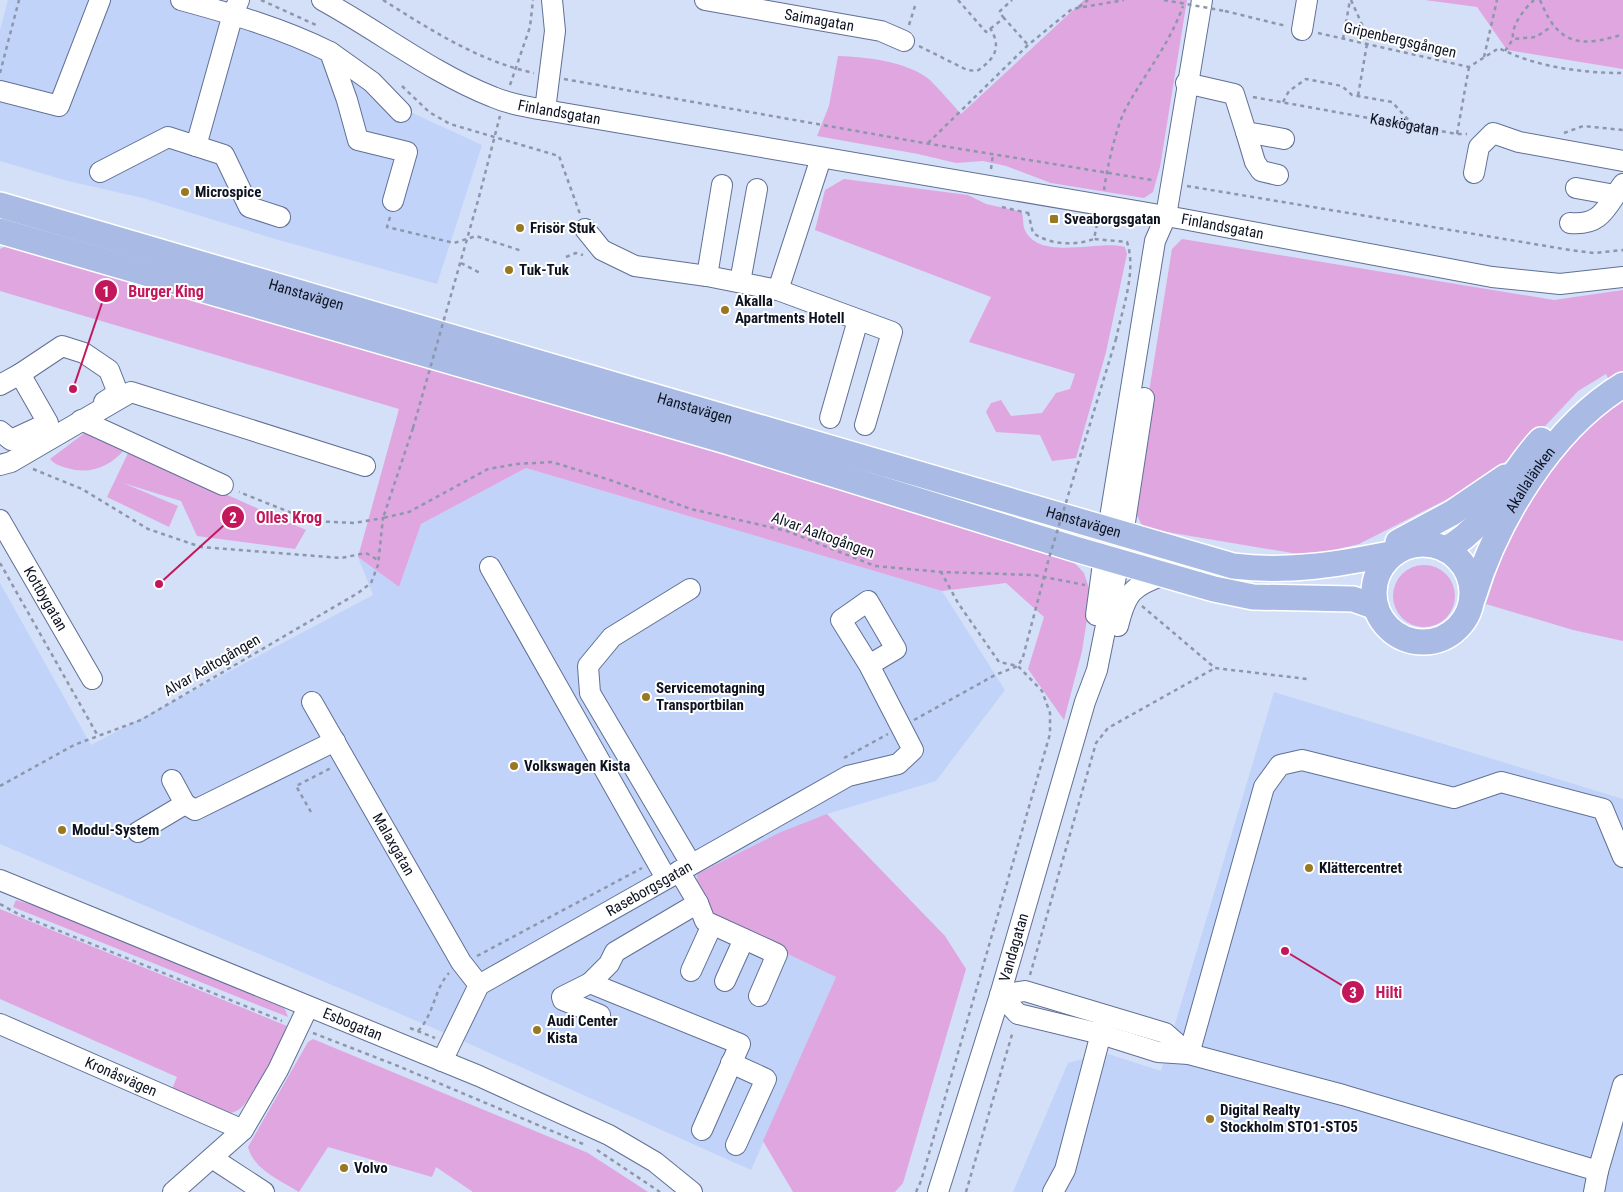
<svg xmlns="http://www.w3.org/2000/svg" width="1623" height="1192" font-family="'Roboto Condensed',sans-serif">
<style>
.built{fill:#c2d3f9}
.green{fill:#e0a6e0}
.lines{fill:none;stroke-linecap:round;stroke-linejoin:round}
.minor-casing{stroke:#607095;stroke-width:22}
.major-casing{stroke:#fff;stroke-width:28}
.path{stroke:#8d97ac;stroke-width:2.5;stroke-dasharray:4 4;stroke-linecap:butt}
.minor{stroke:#fff;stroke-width:20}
.major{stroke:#a9bbe4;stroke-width:25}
.path-bridge{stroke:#8d97ac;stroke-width:2.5;stroke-dasharray:4 4;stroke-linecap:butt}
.poi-dot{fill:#997822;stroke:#fff;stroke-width:2}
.labels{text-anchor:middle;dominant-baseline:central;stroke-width:4;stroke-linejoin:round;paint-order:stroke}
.street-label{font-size:15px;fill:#0d1321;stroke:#fff}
.poi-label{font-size:15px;font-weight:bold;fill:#0d1321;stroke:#fff;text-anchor:start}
.leader{fill:none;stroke:#c2185b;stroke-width:2}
.callout-dot{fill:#c2185b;stroke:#fff;stroke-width:2}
.mark-label{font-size:15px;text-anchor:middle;font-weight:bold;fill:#fff}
.callout-label{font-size:16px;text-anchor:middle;font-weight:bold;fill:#c2185b;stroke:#fff;stroke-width:4;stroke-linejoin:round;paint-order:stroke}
</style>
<rect width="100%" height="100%" fill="#d4dff8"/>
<path class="built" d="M 8,0 L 210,0 L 300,27 L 368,73 L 408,111 L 482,145 L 437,284 L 275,239 L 143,198 L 68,181 L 0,161 L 0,30 Z
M 526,468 L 942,591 L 1005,690 L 936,781 L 827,814 L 710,917 L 836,977 L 751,1170 L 438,1030 L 0,844 L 0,583 L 91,745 L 373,595 L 358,557 L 399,587 L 421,524 Z
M 1274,692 L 1623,799 L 1623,1192 L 1013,1192 L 1068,1063 L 1105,1053 L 1161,1071 Z"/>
<path class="green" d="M 1084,0 L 1187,0 L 1160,167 L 1153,192 L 1144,198 L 1051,183 L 1006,166 L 983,161 L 956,163 L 918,154 L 817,136 L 829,106 L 838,56 C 866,57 907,61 930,80 C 941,91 951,103 961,114 Z
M 1425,0 L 1623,0 L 1623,69 L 1507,50 L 1477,7 Z
M 844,179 L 968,195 L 986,204 L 1022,212 C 1023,217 1023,223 1024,228 C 1037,263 1101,239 1125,247 L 1127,254 L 1106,352 L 1076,458 L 1052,461 L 1040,435 L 996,432 L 986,412 L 991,403 L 1001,400 L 1011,416 L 1042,413 L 1056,393 L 1070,389 L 1075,374 L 969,342 L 991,297 L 815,230 L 825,190 Z
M 1182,239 L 1554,300 L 1623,290 L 1623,641 L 1573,630 L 1486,604 L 1507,540 L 1547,473 L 1580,434 L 1619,402 L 1606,374 L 1578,391 L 1533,439 L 1479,483 L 1359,544 L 1310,556 L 1143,528 L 1135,511 L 1139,454 L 1172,249 Z
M 8,245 L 792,472 L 1068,556 L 1084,573 L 1091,594 L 1082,651 L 1064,720 L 1028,669 L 1044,617 L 1006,583 L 942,591 L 526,468 L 421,524 L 399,587 L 358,557 L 399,409 L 0,291 L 0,249 Z
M 90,429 L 125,449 C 110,467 90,475 67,468 C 60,466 54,464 50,459 Z
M 129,451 L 306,530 L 295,549 L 197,536 L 181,501 L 123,483 L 178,506 L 169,527 L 107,497 Z
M1393 596a31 31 0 1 1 62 0a31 31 0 1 1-62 0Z
M 827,814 L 945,936 L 966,969 L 903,1183 L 895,1192 L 793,1192 L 763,1141 L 836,977 L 710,917 L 698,887 L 697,874 L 781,832 Z
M 16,900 L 49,910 L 278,1004 L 285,1009 L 288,1017 L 13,907 Z
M 0,909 L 287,1026 C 281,1043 253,1097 241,1108 C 236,1112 232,1113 227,1113 L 172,1089 L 177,1077 L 0,999 Z
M 313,1039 L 588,1153 L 648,1192 L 473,1192 L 436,1167 L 432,1177 L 328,1147 L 299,1192 C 280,1180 254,1170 248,1147 L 308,1042 Z"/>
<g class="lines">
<defs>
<g id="minor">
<path d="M 181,0 C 232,14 282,28 330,52 L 347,100 L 358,140 L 407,152 L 393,201"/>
<path id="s2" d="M 322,0 C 379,31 432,73 493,97 C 509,104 527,107 545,110 L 1183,219 L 1492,277 L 1560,284 L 1623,277"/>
<path id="s3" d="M 705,0 L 881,31 L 904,41"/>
<path d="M 1302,30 L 1307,0"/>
<path d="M 330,52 L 372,82 L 401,112"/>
<path d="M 1186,83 L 1234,94 L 1246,132 L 1284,139"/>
<path d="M 0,91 L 59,106 L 100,0"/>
<path d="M 545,110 L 555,31 L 552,0"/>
<path d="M 1246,132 L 1255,162 L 1261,171 L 1278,175"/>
<path d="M 196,146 L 233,14 L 239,0"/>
<path d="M 100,172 L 168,137 L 224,155 L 249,207 L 280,217"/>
<path d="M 1474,173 L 1479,147 L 1493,133 L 1519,142 L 1623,161"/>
<path d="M 1576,188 L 1615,195"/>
<path d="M 1570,223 C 1602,226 1606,207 1623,184"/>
<path d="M 585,229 L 602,250 L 635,266 L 707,276 L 778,290 L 892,332 L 865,425"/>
<path d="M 707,276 L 722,185"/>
<path d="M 740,282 L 757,189"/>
<path d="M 778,290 L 821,158"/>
<path d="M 20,374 L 62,346 L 84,353 L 109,370 L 118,393 L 104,402"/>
<path d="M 0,385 L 20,374 L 48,423 L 11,440 L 0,431"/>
<path d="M 830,418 L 858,320"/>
<path d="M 81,420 L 223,485"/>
<path d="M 0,465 L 11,462 L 131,392 L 365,466"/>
<path id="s4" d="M 0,520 L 92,679"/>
<path d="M 1108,530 L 1155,241 L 1166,216 L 1202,0"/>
<path d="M 1123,535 L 1144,398"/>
<path d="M 490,567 L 666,878"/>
<path d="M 690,589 L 612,637 L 588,666 L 590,693 L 691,864"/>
<path d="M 1096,615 L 1104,556"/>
<path d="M 1118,626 C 1126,593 1132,586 1164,575"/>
<path id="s5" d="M 312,702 L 461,962 L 479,985"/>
<path d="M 172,780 L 185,804"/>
<path d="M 138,832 L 185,804 L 195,810 L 335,741"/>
<path d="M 679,871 L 698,903 L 615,952 L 609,964 L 590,983 L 740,1044 L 702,1130"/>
<path id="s6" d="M 0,880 L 479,1076 L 609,1135 L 655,1162 L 692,1192"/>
<path d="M 698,903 L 705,921 L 777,954 L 759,996"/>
<path d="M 691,971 L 712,925"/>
<path d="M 725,981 L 744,939"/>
<path d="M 590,983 L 562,997 L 563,1000 L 600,1015"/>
<path d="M 1000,995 L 1018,1014 L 1101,1034 L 1158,1052 L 1189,1054 L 1343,1095 L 1598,1171"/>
<path d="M 1000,995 L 1025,991 L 1165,1033 L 1189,1054"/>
<path id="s7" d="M 0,1024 L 243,1130"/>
<path d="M 1189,1054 L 1264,787 L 1280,765 L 1302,760 L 1454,798 L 1501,782 L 1603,809 L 1623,857"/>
<path id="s8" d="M 442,1061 L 479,985 L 848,776 L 898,764 L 913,750 L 869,665 L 896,649 L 868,601 L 841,620 L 869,665"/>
<path d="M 731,1063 L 766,1079 L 736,1145"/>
<path d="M 212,1158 L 264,1192"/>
<path d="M 173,1192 L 243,1130 L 278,1070 L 308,1007"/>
<path id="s9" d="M 938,1192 L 1000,995 L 1085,702 L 1097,670 L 1119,561"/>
<path d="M 1053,1192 L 1065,1170 L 1104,1022"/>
<path d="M 1594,1192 L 1598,1171 L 1623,1085"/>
</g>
<g id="major">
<path id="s10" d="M 0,205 L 1233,566 C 1290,573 1339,564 1395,553"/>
<path d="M 0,231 L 726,441 L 1075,549 L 1214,589 L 1253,597 L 1353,599 L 1376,607"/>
<path d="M 1398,542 L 1452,513 L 1505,477"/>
<circle cx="1423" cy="593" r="49"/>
<path d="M 1446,549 C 1490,526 1508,474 1541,440"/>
<path id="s11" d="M 1473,597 C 1497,519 1552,428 1623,385"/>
</g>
</defs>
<use href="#minor" class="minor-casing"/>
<use href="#major" class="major-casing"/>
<g class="path">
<path d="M 261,0 L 316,25"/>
<path d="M 383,0 C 431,30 478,61 534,73"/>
<path d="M 958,0 L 986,32 L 1004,18 L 1028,45"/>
<path d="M 1351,0 L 1368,38 L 1358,96"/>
<path d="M 1534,0 C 1525,8 1511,25 1513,39 L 1536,37 L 1552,26"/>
<path d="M 1540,0 C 1551,26 1563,45 1595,41 C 1605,40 1614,36 1623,35"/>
<path d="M 1079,7 L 1088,0"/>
<path d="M 1225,11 L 1286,26"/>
<path d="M 1004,18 L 999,12 L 1012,0"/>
<path d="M 909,25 L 915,6"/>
<path d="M 1318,33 L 1469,67 L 1499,48 C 1536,67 1581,73 1623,73"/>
<path d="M 1343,39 L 1350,0"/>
<path d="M 919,46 L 967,70 L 977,71 C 995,59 1002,47 990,28"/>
<path d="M 1505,51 L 1513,39"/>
<path d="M 1484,57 L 1497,0"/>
<path d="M 0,73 L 19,0"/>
<path d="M 564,79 L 924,143 L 1152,180"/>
<path d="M 510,85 L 530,27 L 533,0"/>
<path d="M 402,86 L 429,112 L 450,124 L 559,156 L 580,214"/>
<path id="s1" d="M 1253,97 L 1457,134 L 1467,134"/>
<path d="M 1283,102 L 1289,91 L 1306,79 L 1342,86 L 1352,95 L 1392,102 L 1413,125"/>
<path d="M 1564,133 L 1583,126 L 1623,130"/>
<path d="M 1457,134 L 1469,67"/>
<path d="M 928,143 L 1028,45 L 1072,9 L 1124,0"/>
<path d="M 991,169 L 993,154"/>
<path d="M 1187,186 L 1570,250 L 1594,253 L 1623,250"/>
<path d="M 1104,190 C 1107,168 1116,127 1126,108 C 1146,72 1169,45 1183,6"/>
<path d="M 479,197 L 500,116"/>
<path d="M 1002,207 L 1028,213"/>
<path d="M 1028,212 L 1033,233 C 1051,245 1074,246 1094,239"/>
<path d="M 390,217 L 387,227 L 454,243 L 476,236 L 522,251"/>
<path d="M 1097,224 L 1094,239 L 1127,242 C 1137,272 1122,309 1116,339"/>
<path d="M 566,257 L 576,253 L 583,255"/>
<path d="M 461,263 L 482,274"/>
<path d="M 413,428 L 383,518 L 409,512 L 488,469 L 517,464 L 552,462 L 610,480 L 691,509 L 787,531 L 875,566 L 941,572 L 1034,575 L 1085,585"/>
<path d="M 33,469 L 82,489 L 148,529 L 201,547 L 341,558 L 366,553 L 378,560"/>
<path d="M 0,563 L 98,736"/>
<path d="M 1142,606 L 1215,668 L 1307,679"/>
<path d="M 914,720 L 995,675 L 1018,666 L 1023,657"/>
<path d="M 844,758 L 888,734"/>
<path d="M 0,786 L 74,745 L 141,720 L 358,593 L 371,583 L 378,565 L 383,518 L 354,523 L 312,521 L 239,492"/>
<path d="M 311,812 L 296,786 L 331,768"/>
<path d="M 0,904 L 20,915 L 282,1021"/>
<path d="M 477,956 L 642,868"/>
<path d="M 1030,975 L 1096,743 L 1108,728 L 1215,668"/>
<path d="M 410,1028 L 435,1038"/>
<path d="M 418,1031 C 434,1015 434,989 449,973"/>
<path d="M 313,1033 L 398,1066 L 583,1144"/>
<path d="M 597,1150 L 660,1192"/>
<path d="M 916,1192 L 921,1181 L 1050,734 L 1050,713 L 1042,691 L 1018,666 L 999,662 L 958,603 L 941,572"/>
<path d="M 966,1192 L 1013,1031"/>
</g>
<use href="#minor" class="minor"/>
<use href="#major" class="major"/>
<path class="path-bridge" d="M 1164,0 L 1225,11
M 413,428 L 479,197
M 1023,657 L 1049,558 L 1116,339"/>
</g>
<g class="poi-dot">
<circle cx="185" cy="192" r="5"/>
<rect x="1049" y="214" width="10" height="10" rx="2.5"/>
<circle cx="520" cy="228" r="5"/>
<circle cx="509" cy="270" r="5"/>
<circle cx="725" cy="310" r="5"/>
<circle cx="646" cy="697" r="5"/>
<circle cx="514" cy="766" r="5"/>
<circle cx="62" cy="830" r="5"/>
<circle cx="1309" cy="868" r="5"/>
<circle cx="537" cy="1030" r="5"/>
<circle cx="1210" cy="1119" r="5"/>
<circle cx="344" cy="1168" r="5"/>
</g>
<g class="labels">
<g class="street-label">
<text stroke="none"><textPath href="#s3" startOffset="116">Saimagatan</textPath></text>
<text transform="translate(1400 40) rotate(13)">Gripenbergsgången</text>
<text stroke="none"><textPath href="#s2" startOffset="265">Finlandsgatan</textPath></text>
<text stroke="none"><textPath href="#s1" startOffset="154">Kaskögatan</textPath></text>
<text stroke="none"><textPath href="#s2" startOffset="938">Finlandsgatan</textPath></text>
<text stroke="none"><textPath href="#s10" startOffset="319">Hanstavägen</textPath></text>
<text stroke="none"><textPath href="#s10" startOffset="724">Hanstavägen</textPath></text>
<text stroke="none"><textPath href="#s11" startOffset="131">Akallalänken</textPath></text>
<text stroke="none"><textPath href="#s10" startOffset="1129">Hanstavägen</textPath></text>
<text transform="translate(823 535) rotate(20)">Alvar Aaltogången</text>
<text stroke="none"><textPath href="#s4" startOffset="91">Kottbygatan</textPath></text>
<text transform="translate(212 665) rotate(-30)">Alvar Aaltogången</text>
<text stroke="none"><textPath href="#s5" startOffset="164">Malaxgatan</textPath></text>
<text stroke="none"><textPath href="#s8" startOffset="280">Raseborgsgatan</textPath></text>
<text stroke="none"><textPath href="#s9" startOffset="256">Vandagatan</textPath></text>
<text stroke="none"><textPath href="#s6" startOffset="381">Esbogatan</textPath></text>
<text stroke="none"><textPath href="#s7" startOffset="132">Kronåsvägen</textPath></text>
</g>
<g class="poi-label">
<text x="195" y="192">Microspice</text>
<text x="1064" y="219">Sveaborgsgatan</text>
<text x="530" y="228">Frisör Stuk</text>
<text x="519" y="270">Tuk-Tuk</text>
<text x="735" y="301">Akalla<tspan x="735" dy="17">Apartments Hotell</tspan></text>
<text x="656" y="688">Servicemotagning<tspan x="656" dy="17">Transportbilan</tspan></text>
<text x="524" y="766">Volkswagen Kista</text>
<text x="72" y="830">Modul-System</text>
<text x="1319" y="868">Klättercentret</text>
<text x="547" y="1021">Audi Center<tspan x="547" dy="17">Kista</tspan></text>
<text x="1220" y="1110">Digital Realty<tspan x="1220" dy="17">Stockholm STO1-STO5</tspan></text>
<text x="354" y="1168">Volvo</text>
</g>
</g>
<path class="leader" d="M73 389L106 291M159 584L233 517M1285 951L1353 992"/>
<g class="callout-dot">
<circle cx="73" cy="389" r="5"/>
<circle cx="159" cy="584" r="5"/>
<circle cx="1285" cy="951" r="5"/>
<circle cx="106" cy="291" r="12"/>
<circle cx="233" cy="517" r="12"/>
<circle cx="1353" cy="992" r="12"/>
</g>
<g class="mark-label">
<text x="106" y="297">1</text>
<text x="233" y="523">2</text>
<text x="1353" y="998">3</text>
</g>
<g class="callout-label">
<text x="166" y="297">Burger King</text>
<text x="289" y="523">Olles Krog</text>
<text x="1389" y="998">Hilti</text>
</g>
</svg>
